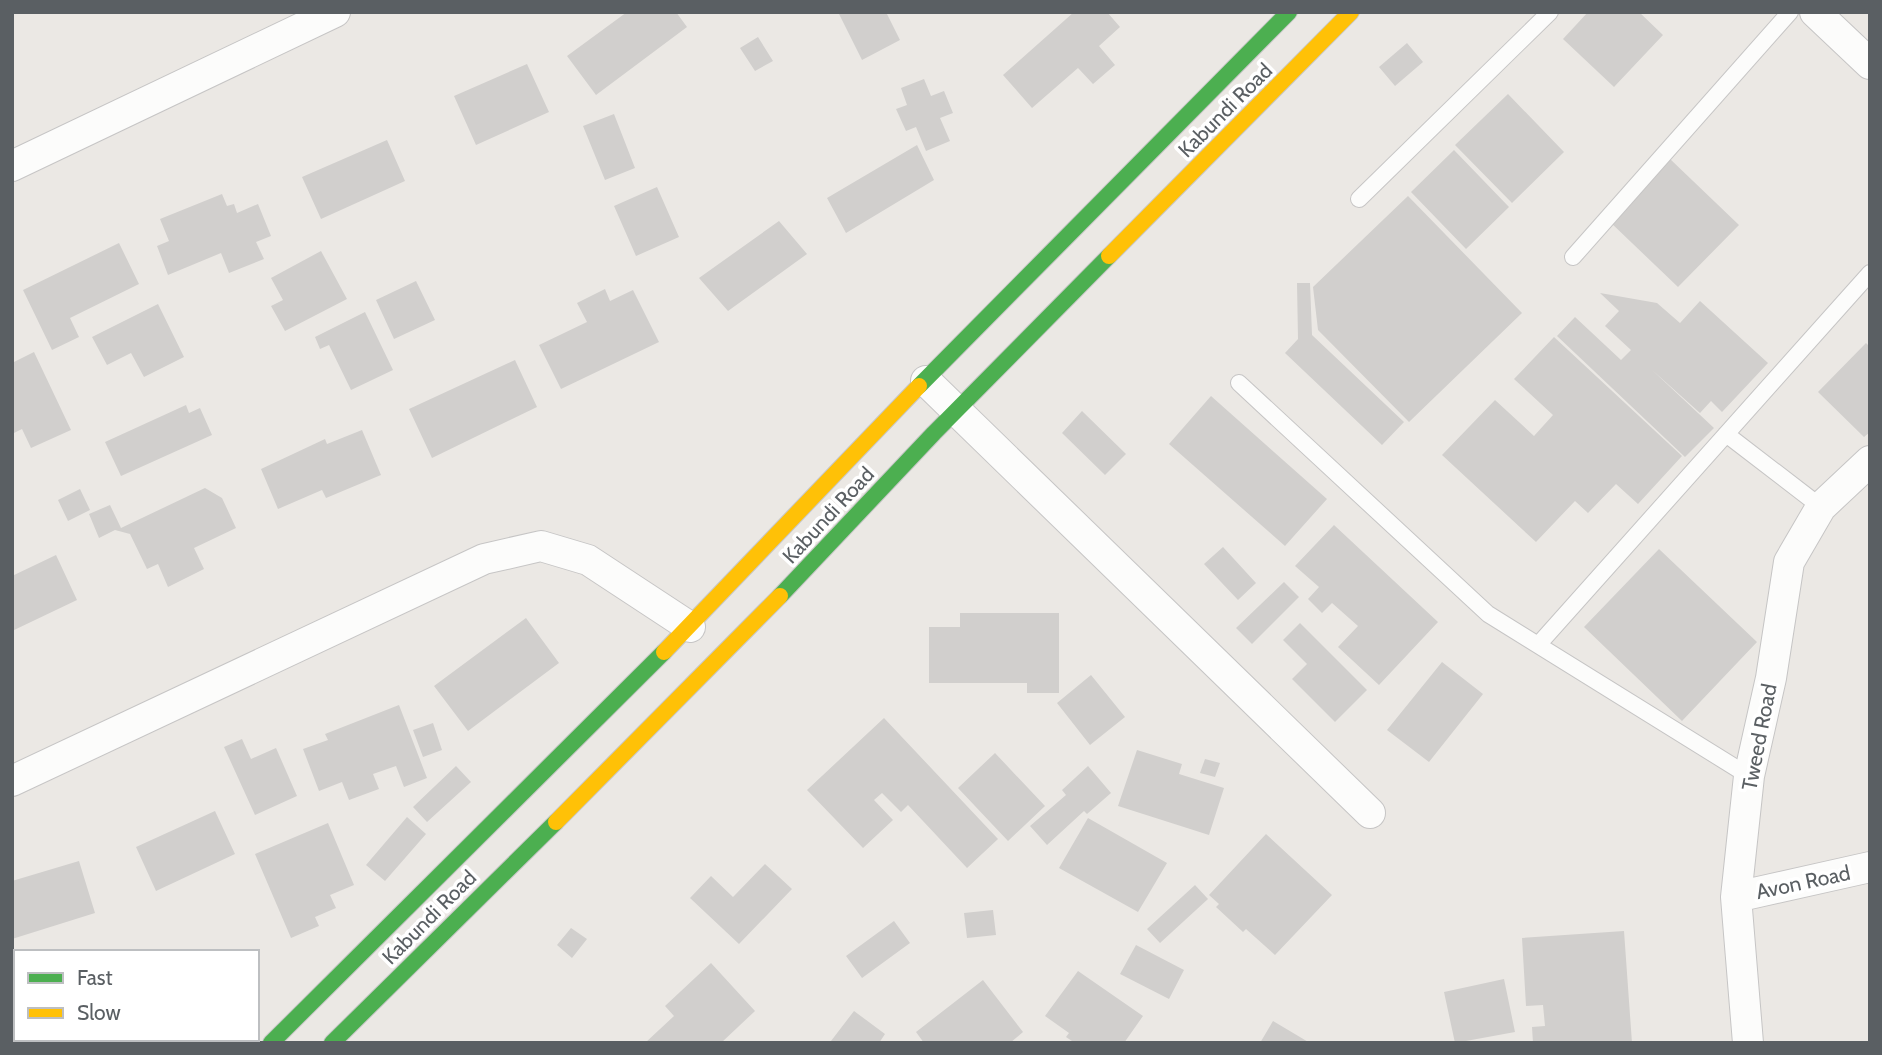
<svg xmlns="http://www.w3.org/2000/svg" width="1882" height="1055" font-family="Cabin,sans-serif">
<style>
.building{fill:#d1cfcd}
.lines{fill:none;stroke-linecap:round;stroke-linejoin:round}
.lane-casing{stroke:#c6c5c5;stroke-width:18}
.street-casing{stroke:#c6c5c5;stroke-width:32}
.fast-casing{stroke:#c7c7c7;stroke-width:18}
.slow-casing{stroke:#c7c7c7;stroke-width:18}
.lane{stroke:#fcfcfb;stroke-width:16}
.street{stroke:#fcfcfb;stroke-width:30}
.fast{stroke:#4caf50;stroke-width:16}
.slow{stroke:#ffc107;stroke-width:16}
.labels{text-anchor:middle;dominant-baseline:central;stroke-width:7;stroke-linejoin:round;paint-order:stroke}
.street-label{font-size:21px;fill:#5a5f63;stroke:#fff}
</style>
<rect width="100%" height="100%" fill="#ebe8e4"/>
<path class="building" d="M 627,12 L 676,12 L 687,27 L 596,95 L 567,56 Z
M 838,12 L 886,12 L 900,40 L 862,60 Z
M 1074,12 L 1107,12 L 1120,27 L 1099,46 L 1115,65 L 1093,84 L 1078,68 L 1032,108 L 1003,75 Z
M 1588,12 L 1639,12 L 1663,35 L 1614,87 L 1563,39 Z
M 758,37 L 773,61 L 755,71 L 740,48 Z
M 1407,43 L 1423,62 L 1395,86 L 1379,67 Z
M 527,64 L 549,112 L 476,145 L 454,96 Z
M 924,79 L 931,96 L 944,91 L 953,113 L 940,118 L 950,141 L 926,151 L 916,127 L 906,131 L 896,109 L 907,105 L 901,88 Z
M 1508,94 L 1564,152 L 1512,203 L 1455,145 Z
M 614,114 L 635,168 L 605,180 L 583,126 Z
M 387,140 L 405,181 L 321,219 L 302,177 Z
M 917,145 L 934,180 L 846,233 L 827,198 Z
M 1454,150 L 1509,207 L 1466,249 L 1411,192 Z
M 1669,158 L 1739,225 L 1678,287 L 1609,221 Z
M 657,187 L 679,237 L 636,256 L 614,206 Z
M 222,194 L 227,206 L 234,204 L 237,213 L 258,204 L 271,236 L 256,242 L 264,259 L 229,273 L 221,253 L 168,275 L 157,246 L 169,241 L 160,219 Z
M 1408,196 L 1522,313 L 1409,422 L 1318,330 L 1313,287 Z
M 779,221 L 807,254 L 728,311 L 699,278 Z
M 119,243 L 139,284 L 70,318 L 79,337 L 52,350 L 23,290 Z
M 321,251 L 347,299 L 285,331 L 271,306 L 283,300 L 271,278 Z
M 416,281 L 435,320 L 394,339 L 376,300 Z
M 1297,283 L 1310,283 L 1312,335 L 1404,422 L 1382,445 L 1285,353 L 1298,339 Z
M 605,289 L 610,301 L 633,290 L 659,342 L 561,389 L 539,345 L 587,322 L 577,303 Z
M 1600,293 L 1657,303 L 1680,323 L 1700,301 L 1768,363 L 1722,412 L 1711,401 L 1700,413 L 1651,369 L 1714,428 L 1685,457 L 1557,336 L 1575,317 L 1621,360 L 1631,350 L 1605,326 L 1619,311 Z
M 158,304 L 184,357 L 144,377 L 131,353 L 107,365 L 92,337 Z
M 365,312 L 393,370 L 351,390 L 329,345 L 320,349 L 315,337 Z
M 1554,337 L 1682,456 L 1638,504 L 1616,484 L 1588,513 L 1575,501 L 1536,542 L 1442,455 L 1495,400 L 1534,436 L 1553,415 L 1514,379 Z
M 1866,343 L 1870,347 L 1870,432 L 1864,437 L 1818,392 Z
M 34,352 L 71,430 L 31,448 L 22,429 L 12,434 L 12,363 Z
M 515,360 L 537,407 L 432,458 L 409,409 Z
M 1211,396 L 1327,499 L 1285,546 L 1169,444 Z
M 186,405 L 189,413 L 200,408 L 212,435 L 121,476 L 105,442 Z
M 1082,411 L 1126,454 L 1105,475 L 1062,433 Z
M 362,430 L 381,475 L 326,498 L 322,490 L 278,509 L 261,469 L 325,439 L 327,444 Z
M 205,488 L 222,498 L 236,528 L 194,548 L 204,569 L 168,587 L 158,564 L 147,569 L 130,534 L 115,530 L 99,538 L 89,514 L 110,505 L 121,528 Z
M 80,489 L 90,510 L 68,521 L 58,500 Z
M 1334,525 L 1438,622 L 1379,685 L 1338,647 L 1358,626 L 1332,603 L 1322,613 L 1308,599 L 1319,587 L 1295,566 Z
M 1223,547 L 1256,583 L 1238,600 L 1204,564 Z
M 1659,549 L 1757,642 L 1682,721 L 1584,627 Z
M 56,555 L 77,600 L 12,631 L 12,576 Z
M 1284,582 L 1299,597 L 1252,644 L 1236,628 Z
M 960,613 L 1059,613 L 1059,693 L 1027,693 L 1027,683 L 929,683 L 929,627 L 960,627 Z
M 526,618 L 559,663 L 468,731 L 434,686 Z
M 1300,623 L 1367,690 L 1335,722 L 1292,679 L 1307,664 L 1283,640 Z
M 1442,662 L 1483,694 L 1429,762 L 1387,730 Z
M 1091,675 L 1125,717 L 1090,745 L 1057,703 Z
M 399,705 L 427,778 L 404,787 L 396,766 L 373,774 L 379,789 L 349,800 L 342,782 L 319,791 L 303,749 L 328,740 L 325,734 Z
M 884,718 L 998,839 L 967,868 L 908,805 L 901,812 L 882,793 L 874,800 L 893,820 L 863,848 L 807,790 Z
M 433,723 L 442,750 L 423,757 L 413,730 Z
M 242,739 L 251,759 L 276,748 L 297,796 L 255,815 L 224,747 Z
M 1137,750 L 1182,764 L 1179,774 L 1224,788 L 1209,835 L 1118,806 Z
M 995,753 L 1045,806 L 1008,841 L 958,788 Z
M 1205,759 L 1220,763 L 1215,777 L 1200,773 Z
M 456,766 L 471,782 L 427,822 L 413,807 Z
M 1088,766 L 1111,793 L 1087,814 L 1084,811 L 1047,845 L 1030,826 L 1066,795 L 1062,790 Z
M 215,811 L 235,854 L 156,891 L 136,847 Z
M 407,817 L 426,834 L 385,881 L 366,865 Z
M 1088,818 L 1167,863 L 1138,912 L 1059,868 Z
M 328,823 L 354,885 L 330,895 L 336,908 L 315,917 L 319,926 L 291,938 L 255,854 Z
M 1266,834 L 1332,895 L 1275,955 L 1246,929 L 1243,932 L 1216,907 L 1219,904 L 1209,895 Z
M 79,861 L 95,913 L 12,939 L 12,881 Z
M 765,864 L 792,889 L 739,944 L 690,898 L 711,876 L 733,897 Z
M 1195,885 L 1208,899 L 1160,943 L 1147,929 Z
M 993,910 L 996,935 L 967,938 L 964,913 Z
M 894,921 L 910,943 L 862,978 L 846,956 Z
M 571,928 L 587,939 L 572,958 L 557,945 Z
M 1624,931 L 1632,1043 L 1533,1043 L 1532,1027 L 1545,1026 L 1543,1005 L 1526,1006 L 1522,938 Z
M 1136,945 L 1184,970 L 1169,999 L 1120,974 Z
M 711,963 L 755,1011 L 721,1043 L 645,1043 L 674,1016 L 665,1006 Z
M 1078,971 L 1143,1016 L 1124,1043 L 1075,1043 L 1066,1037 L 1069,1033 L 1045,1016 Z
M 1504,979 L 1515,1032 L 1455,1043 L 1444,992 Z
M 983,980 L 1023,1032 L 1010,1043 L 924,1043 L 916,1032 Z
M 16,999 L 16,1039 L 46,1039 L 48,1042 L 12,1043 L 12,1000 Z
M 854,1011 L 885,1034 L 879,1043 L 831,1041 Z
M 1273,1021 L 1310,1043 L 1260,1043 Z
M 103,1039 L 159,1039 L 161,1043 L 97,1043 Z"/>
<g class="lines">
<defs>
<path id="lane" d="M 1359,199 L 1550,12
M 1573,257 L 1790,12
M 1239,383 L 1488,614 L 1749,776
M 1726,434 L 1821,507
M 1538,645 L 1870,273"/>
<path id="street" d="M 1815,12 L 1870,64
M 12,166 L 335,12
M 926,381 L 1370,813
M 12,781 L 484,559 L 541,546 L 588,560 L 690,627
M 1736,897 L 1870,867
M 1748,1043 L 1736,897 L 1749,776 L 1771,678 L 1789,562 L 1821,507 L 1870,461"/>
<path id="fast" d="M 919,386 L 1289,12
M 780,596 L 934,433 L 1109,256
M 271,1043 L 664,652
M 332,1043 L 556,822"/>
<path id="slow" d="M 1109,256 L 1351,12
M 664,652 L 919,386
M 556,822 L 780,596"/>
</defs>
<use href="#lane" class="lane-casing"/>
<use href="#street" class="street-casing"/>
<use href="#fast" class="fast-casing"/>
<use href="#slow" class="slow-casing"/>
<use href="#lane" class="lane"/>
<use href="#street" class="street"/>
<use href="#fast" class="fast"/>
<use href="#slow" class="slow"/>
</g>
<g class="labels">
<g class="street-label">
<text transform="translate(1225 110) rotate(-45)">Kabundi Road</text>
<text transform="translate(828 515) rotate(-47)">Kabundi Road</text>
<text transform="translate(1759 737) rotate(-79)">Tweed Road</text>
<text transform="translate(1803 882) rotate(-12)">Avon Road</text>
<text transform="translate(429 917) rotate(-45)">Kabundi Road</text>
</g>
</g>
<rect width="1882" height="1055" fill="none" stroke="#5a5f63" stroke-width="28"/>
<rect x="14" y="950" width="245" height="91" fill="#ffffff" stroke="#bdbfc1" stroke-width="2"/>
<rect x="28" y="973" width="35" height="10" fill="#4caf50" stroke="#bdbfc1" stroke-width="2"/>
<text x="77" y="985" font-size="21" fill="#5a5f63">Fast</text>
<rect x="28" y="1008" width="35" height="10" fill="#ffc107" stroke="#bdbfc1" stroke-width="2"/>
<text x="77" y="1020" font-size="21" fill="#5a5f63">Slow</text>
</svg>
